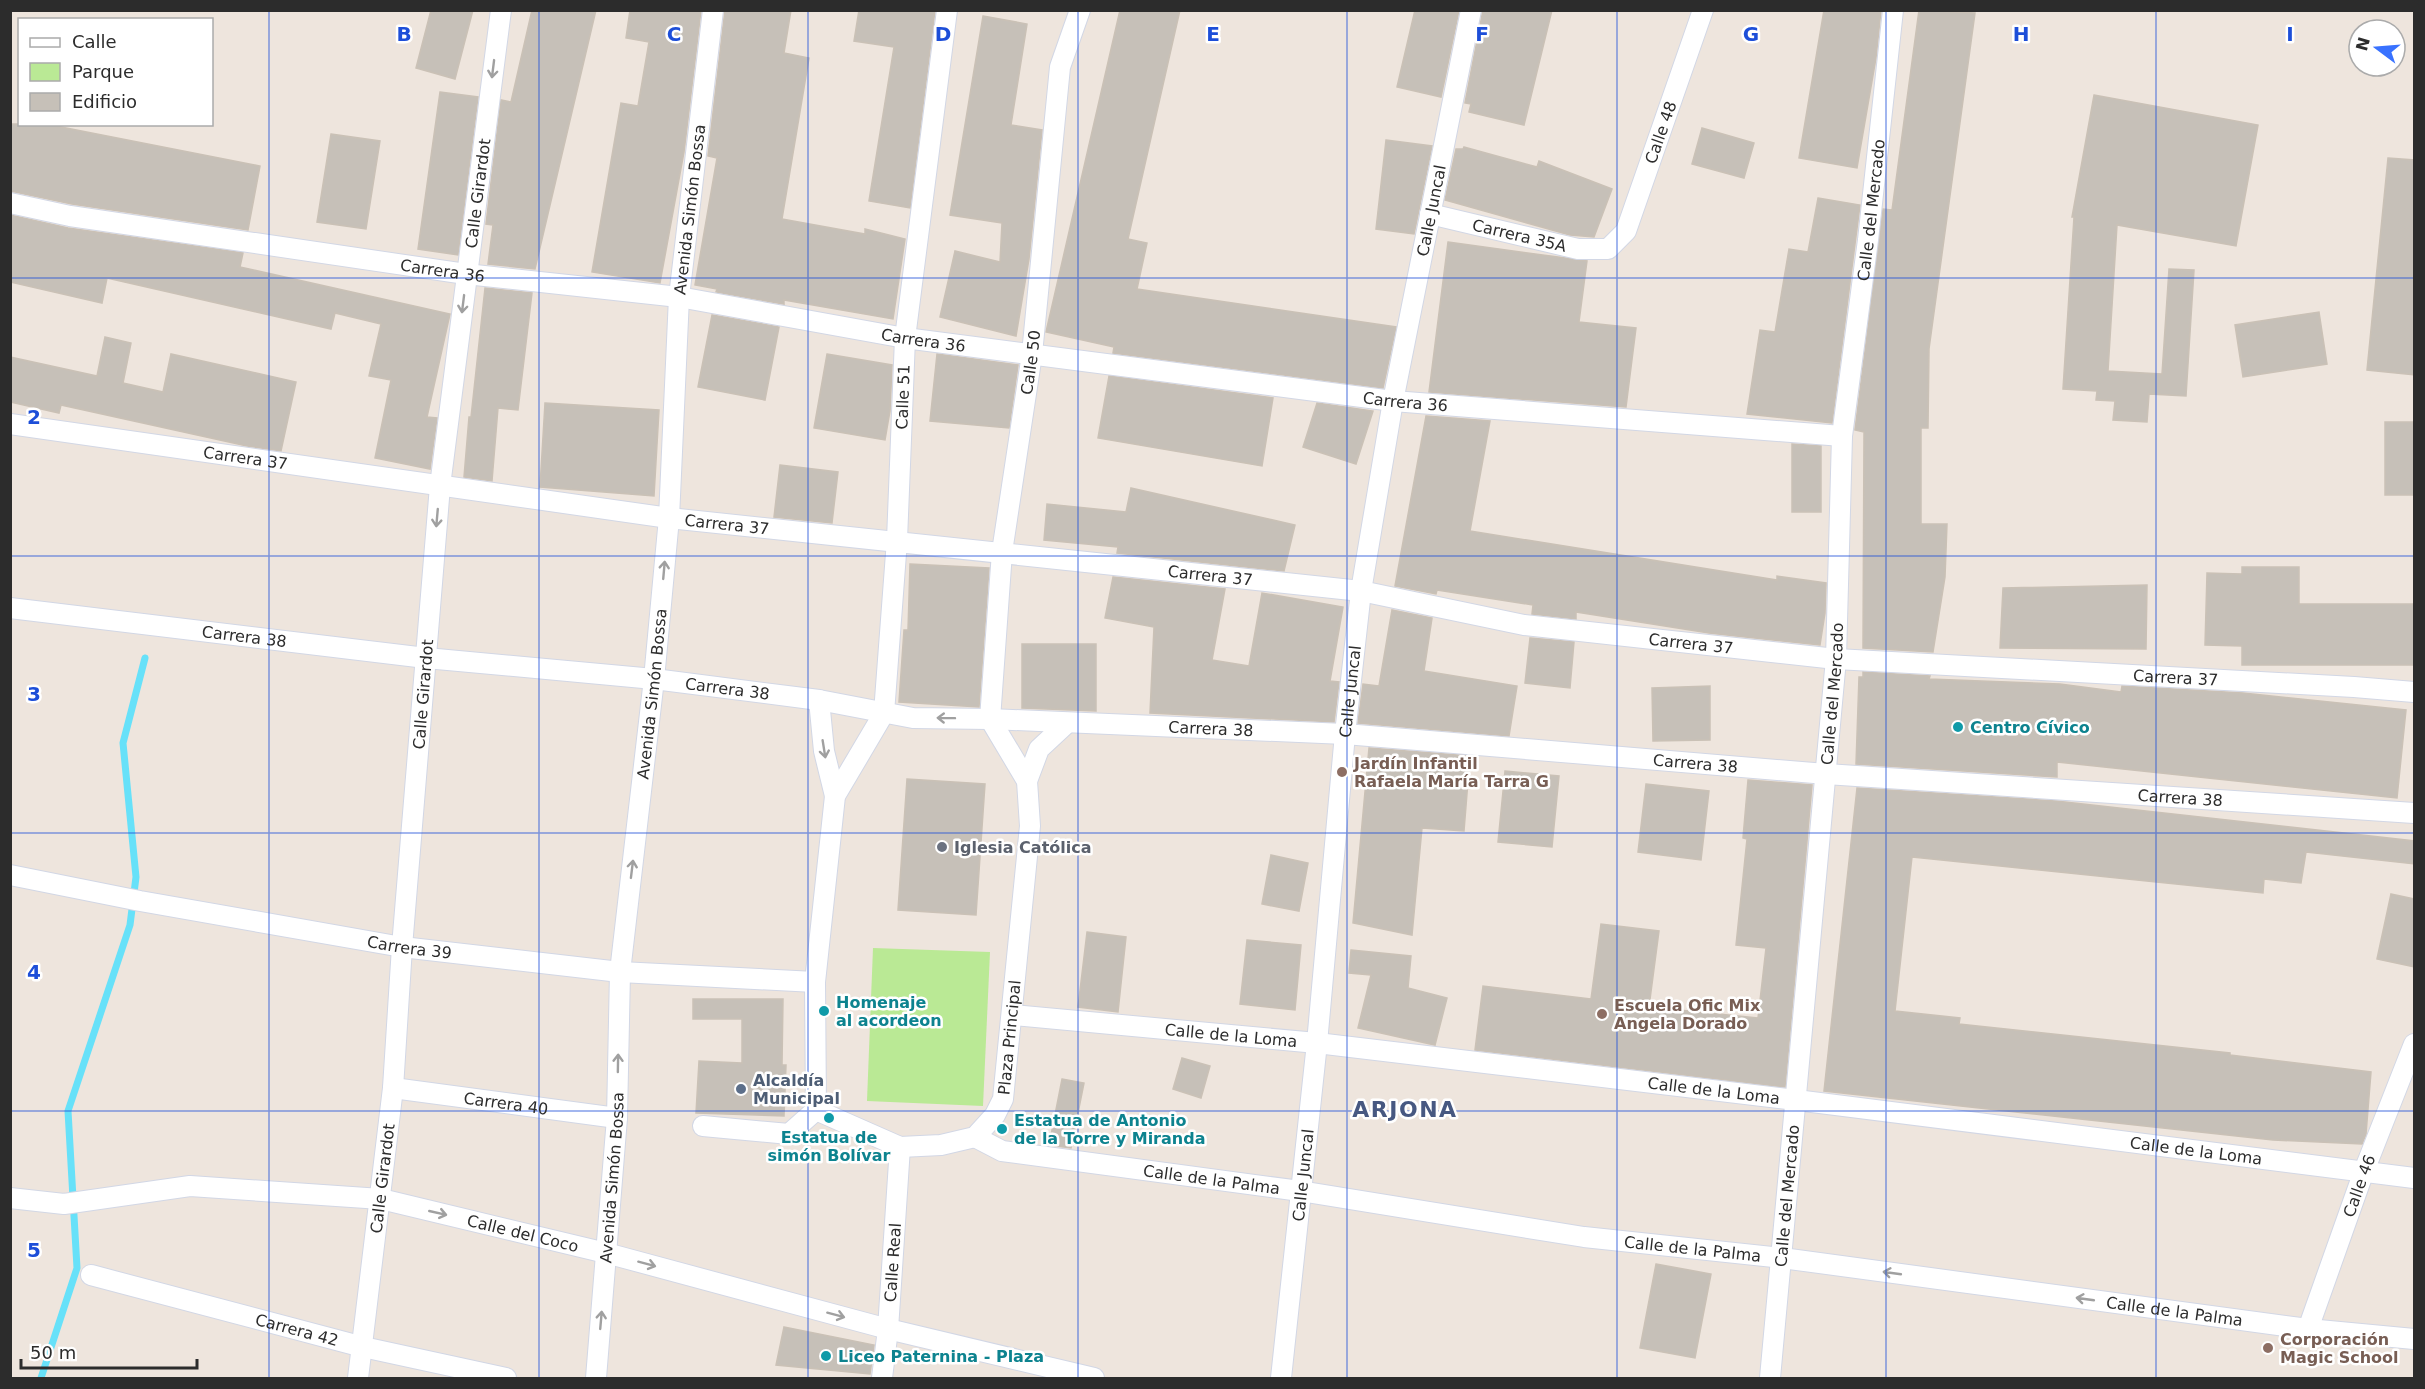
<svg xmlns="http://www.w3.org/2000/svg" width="2425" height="1389" font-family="'DejaVu Sans',sans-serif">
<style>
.green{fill:#bae995}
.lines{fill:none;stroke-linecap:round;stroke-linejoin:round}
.stream{stroke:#67e1f9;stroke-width:7}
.building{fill:#c6c0b8;stroke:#cac1b6;stroke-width:1.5}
.street-casing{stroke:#d2d7e5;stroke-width:22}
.street{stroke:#fff;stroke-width:20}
.oneway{stroke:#a0a0a0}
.grid{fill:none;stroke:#1d4ed8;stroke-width:1.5;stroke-opacity:0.55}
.culture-dot{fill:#0f9aa8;stroke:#fff;stroke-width:2}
.education-dot{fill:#8d6e63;stroke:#fff;stroke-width:2}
.worship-dot{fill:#6b7280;stroke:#fff;stroke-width:2}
.service-dot{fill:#5c6f8a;stroke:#fff;stroke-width:2}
.labels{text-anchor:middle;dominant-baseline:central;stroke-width:5;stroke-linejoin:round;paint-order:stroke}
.street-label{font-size:16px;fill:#2c2c2c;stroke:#fff}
.culture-label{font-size:16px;font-weight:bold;fill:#0d838f;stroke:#fff;text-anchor:start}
.education-label{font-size:16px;font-weight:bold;fill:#785e54;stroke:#fff;text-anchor:start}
.worship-label{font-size:16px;font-weight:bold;fill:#5b616d;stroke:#fff;text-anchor:start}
.service-label{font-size:16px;font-weight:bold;fill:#4e5e75;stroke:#fff;text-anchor:start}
.district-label{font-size:22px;font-weight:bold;letter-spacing:1.5px;fill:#475881;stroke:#fff}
.grid-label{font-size:20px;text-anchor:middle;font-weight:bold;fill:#1d4ed8;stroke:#fff;stroke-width:5;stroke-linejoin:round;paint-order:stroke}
</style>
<rect width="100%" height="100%" fill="#eee5dd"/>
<path class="green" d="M 873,948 L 990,952 L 983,1106 L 867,1101 Z"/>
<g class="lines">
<path class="stream" d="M 41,1378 L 77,1268 L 68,1111 L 130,925 L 136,877 L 123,743 L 145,658"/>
</g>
<path class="building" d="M 431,10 L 473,10 L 455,79 L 416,68 Z
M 532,10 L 596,10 L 535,269 L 488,264 L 493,225 L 486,224 L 501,100 L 511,102 Z
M 630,10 L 701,10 L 684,152 L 660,283 L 592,272 L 621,103 L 638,106 L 649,42 L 626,38 Z
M 725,10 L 791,10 L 784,53 L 809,58 L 782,219 L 865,234 L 865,229 L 905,239 L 893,319 L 784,300 L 784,304 L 716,292 L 717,289 L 695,285 L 717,158 L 708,156 Z
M 859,10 L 935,10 L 910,208 L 869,201 L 894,47 L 854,41 Z
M 1120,10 L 1180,10 L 1128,239 L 1147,243 L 1137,289 L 1396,327 L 1383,388 L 1113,353 L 1114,347 L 1046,332 Z
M 1415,10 L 1459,10 L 1441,97 L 1397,87 Z
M 1483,10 L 1552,10 L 1524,125 L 1469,112 L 1471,104 L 1465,103 Z
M 1824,10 L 1881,10 L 1876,58 L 1857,168 L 1799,158 Z
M 1919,10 L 1975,13 L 1929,349 L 1928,428 L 1921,428 L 1921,524 L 1947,524 L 1945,577 L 1933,652 L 1863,648 L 1864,432 L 1855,430 L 1883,209 L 1892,210 Z
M 983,16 L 1027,24 L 1011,125 L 1042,130 L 1029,259 L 1016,336 L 940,317 L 955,251 L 1000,262 L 1002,223 L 950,215 Z
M 440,92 L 478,97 L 458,255 L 418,249 Z
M 2094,95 L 2258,125 L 2236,246 L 2117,225 L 2108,371 L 2162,374 L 2169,269 L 2194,270 L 2186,396 L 2149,394 L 2147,422 L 2113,420 L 2115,401 L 2096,400 L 2097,391 L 2063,389 L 2074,217 L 2072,217 Z
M 10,124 L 46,124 L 260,166 L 248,230 L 72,204 L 10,191 Z
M 1702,128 L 1754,143 L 1744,178 L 1692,164 Z
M 331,134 L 380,141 L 366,229 L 317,222 Z
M 1386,140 L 1432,146 L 1414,234 L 1376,229 Z
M 1464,147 L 1537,167 L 1539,161 L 1612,189 L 1594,237 L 1570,235 L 1445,200 L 1456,149 L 1463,149 Z
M 2388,158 L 2415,160 L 2415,375 L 2367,370 Z
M 1818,198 L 1860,205 L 1832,423 L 1747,414 L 1760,330 L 1775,332 L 1789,249 L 1808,252 Z
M 10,215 L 68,228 L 243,253 L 240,267 L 450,314 L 427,417 L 437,418 L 430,469 L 375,458 L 391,380 L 369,376 L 381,324 L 335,313 L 331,329 L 107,278 L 102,303 L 10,282 Z
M 1448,242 L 1587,261 L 1579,322 L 1636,328 L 1626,407 L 1429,392 Z
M 485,288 L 532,293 L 518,410 L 498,408 L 492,481 L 464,477 L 469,417 L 471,417 Z
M 2319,312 L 2327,364 L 2243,377 L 2235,325 Z
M 712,315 L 779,327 L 765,400 L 698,387 Z
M 105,337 L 131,343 L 123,383 L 163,392 L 171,354 L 296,382 L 281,451 L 247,446 L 61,405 L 59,413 L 10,402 L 10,357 L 97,376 Z
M 827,354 L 892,365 L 890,411 L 885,440 L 814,428 Z
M 937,354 L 1018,365 L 1009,428 L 930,421 Z
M 1109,376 L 1273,398 L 1262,466 L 1098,438 Z
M 545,403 L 659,410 L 654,496 L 540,487 Z
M 1317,403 L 1373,411 L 1356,464 L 1303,447 Z
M 1426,416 L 1490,421 L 1470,531 L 1777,580 L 1777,576 L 1826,583 L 1825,613 L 1820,645 L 1709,633 L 1576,612 L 1576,619 L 1532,614 L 1533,605 L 1437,590 L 1436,594 L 1395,586 Z
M 2385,422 L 2415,422 L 2415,495 L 2385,495 Z
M 1792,444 L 1821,446 L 1821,512 L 1792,512 Z
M 780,465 L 838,472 L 832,523 L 774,517 Z
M 1131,488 L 1295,525 L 1284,571 L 1117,553 L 1118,547 L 1044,540 L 1047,504 L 1126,512 Z
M 910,564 L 989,568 L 979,707 L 899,702 L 904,630 L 908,630 Z
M 2242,567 L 2299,567 L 2299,604 L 2415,604 L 2415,665 L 2242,665 L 2242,646 L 2205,645 L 2207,573 L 2242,574 Z
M 1113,577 L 1225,589 L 1212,660 L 1249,666 L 1262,593 L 1343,607 L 1330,681 L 1339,682 L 1334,722 L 1150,713 L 1154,627 L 1105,618 Z
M 2147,585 L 2146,649 L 2000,648 L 2003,588 Z
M 1392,610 L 1432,618 L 1424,671 L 1517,686 L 1509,736 L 1358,723 L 1363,684 L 1379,686 Z
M 1530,638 L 1574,642 L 1570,688 L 1525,683 Z
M 1022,644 L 1096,644 L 1096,711 L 1022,708 Z
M 1863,672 L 1930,676 L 1929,679 L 2060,684 L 2121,692 L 2122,686 L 2243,693 L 2406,710 L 2397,798 L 2057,762 L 2057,777 L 1856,764 L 1859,677 L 1863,677 Z
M 1710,686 L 1710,740 L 1653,741 L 1652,688 Z
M 1369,748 L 1470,756 L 1464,831 L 1422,828 L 1412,935 L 1353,923 Z
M 1505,771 L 1559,776 L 1552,847 L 1498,842 Z
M 907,779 L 985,784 L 976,915 L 898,910 Z
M 1748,780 L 1812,785 L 1785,1087 L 1475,1050 L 1483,986 L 1591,999 L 1601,924 L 1659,931 L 1649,1007 L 1758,1018 L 1766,948 L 1736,945 L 1747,839 L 1743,838 Z
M 1646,784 L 1709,791 L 1701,860 L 1638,852 Z
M 1857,788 L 2056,801 L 2415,841 L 2415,864 L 2306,852 L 2301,883 L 2264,879 L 2263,893 L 1912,857 L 1895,1011 L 1960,1018 L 1959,1024 L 2230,1053 L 2230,1055 L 2371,1072 L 2366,1134 L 2362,1144 L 2273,1140 L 1824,1091 Z
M 1271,855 L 1308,863 L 1299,911 L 1262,904 Z
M 2391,894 L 2415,899 L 2415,967 L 2377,959 Z
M 1087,932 L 1126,937 L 1118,1012 L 1078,1007 Z
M 1247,940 L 1301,945 L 1295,1010 L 1240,1004 Z
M 1351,950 L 1411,956 L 1408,988 L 1447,998 L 1435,1045 L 1358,1028 L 1371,975 L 1349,973 Z
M 693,999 L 783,999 L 782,1065 L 786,1065 L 784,1116 L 696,1113 L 699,1061 L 742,1063 L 742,1019 L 693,1019 Z
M 1182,1058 L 1210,1066 L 1201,1098 L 1173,1089 Z
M 1062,1079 L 1084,1083 L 1071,1148 L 1049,1145 Z
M 1656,1264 L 1711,1274 L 1695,1358 L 1640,1348 Z
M 784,1327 L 874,1345 L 870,1374 L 776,1365 Z"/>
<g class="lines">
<defs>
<g id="street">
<path id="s1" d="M 947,10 L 905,338 L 897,540 L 884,713 L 835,796 L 815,982 L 816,1110 L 900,1147 L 941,1145 L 975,1137 L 995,1115 L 1003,1099 L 1030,826 L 1027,781 L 990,719 L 1002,552 L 1032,354 L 1060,67 L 1080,10"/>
<path id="s2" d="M 10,203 L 70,216 L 466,274 L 679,297 L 905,338 L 1393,401 L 1842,436"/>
<path id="s3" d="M 1430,214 L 1578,249 L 1608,249 L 1626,231 L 1703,10"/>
<path id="s4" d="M 10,424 L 669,518 L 1361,591 L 1524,625 L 1836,659 L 2354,687 L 2414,692"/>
<path id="s5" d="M 10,608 L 426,658 L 654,679 L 819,700 L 913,718 L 990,719 L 1345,734 L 1826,774 L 2414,813"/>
<path d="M 819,700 L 824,751 L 835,796"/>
<path d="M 1027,781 L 1039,749 L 1067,723"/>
<path id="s6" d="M 10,875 L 140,901 L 402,947 L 620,972 L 815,982"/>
<path id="s7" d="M 1013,1015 L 1317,1043 L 1796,1100 L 2414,1178"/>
<path id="s8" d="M 393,1088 L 617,1118"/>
<path d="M 703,1126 L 789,1134 L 816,1110"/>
<path id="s9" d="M 975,1137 L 1002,1151 L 1300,1191 L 1584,1237 L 1782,1258 L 2308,1329 L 2414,1339"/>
<path id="s10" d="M 10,1198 L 64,1204 L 190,1186 L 381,1199 L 606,1253 L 888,1329 L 1094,1378"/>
<path id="s11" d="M 91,1275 L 363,1347 L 506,1378"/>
<path id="s12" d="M 2308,1329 L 2364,1171 L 2414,1044"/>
<path id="s13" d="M 358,1378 L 393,1088 L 402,947 L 440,486 L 501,10"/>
<path id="s14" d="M 596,1378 L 617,1118 L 620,972 L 654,679 L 669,518 L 679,297 L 713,10"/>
<path id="s15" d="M 882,1378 L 888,1329 L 900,1147"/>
<path id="s16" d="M 1281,1378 L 1317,1043 L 1345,734 L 1361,591 L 1393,401 L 1471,10"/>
<path id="s17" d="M 1770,1378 L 1836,659 L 1842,436 L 1868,240 L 1893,10"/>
</g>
</defs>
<use href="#street" class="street-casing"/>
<use href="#street" class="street"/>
</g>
<defs><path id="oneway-shaft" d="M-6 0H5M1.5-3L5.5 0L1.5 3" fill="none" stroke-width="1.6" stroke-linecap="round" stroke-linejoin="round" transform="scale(1.5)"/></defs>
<g class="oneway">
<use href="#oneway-shaft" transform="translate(493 69) rotate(97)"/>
<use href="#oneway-shaft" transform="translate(463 304) rotate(97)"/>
<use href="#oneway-shaft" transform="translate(437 518) rotate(95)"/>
<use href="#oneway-shaft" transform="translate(664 570) rotate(-85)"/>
<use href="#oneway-shaft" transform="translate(946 718) rotate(-179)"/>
<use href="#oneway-shaft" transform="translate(824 749) rotate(81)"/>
<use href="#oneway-shaft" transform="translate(632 869) rotate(-83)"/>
<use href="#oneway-shaft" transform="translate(618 1063) rotate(-89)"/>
<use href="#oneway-shaft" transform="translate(438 1213) rotate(13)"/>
<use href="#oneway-shaft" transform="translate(647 1264) rotate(15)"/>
<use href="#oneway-shaft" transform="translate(1892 1273) rotate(-172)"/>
<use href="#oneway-shaft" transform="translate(2085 1299) rotate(-172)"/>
<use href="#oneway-shaft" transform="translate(836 1315) rotate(15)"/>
<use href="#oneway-shaft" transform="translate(601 1320) rotate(-85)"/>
</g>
<path class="grid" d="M 269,10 L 269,1378M 539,10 L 539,1378M 808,10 L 808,1378M 1078,10 L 1078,1378M 1347,10 L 1347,1378M 1617,10 L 1617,1378M 1886,10 L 1886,1378M 2156,10 L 2156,1378M 10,278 L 2414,278M 10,556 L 2414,556M 10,833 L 2414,833M 10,1111 L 2414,1111"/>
<g class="culture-dot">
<circle cx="1958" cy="727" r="6"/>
<circle cx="824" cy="1011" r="6"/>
<circle cx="829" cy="1118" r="6"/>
<circle cx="1002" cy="1129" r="6"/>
<circle cx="826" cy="1356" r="6"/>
</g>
<g class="education-dot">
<circle cx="1342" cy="772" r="6"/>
<circle cx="1602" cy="1014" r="6"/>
<circle cx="2268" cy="1348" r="6"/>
</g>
<circle class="worship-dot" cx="942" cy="847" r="6"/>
<circle class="service-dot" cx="741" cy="1089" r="6"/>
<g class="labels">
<g class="street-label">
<text stroke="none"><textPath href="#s3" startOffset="312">Calle 48</textPath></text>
<text stroke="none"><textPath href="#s13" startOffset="1191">Calle Girardot</textPath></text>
<text stroke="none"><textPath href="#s14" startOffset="1173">Avenida Simón Bossa</textPath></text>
<text stroke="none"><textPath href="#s17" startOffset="1173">Calle del Mercado</textPath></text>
<text stroke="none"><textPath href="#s16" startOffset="1178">Calle Juncal</textPath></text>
<text stroke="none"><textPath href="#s3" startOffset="92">Carrera 35A</textPath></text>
<text stroke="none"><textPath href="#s2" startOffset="438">Carrera 36</textPath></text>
<text stroke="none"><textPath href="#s2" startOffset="924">Carrera 36</textPath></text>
<text stroke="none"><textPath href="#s1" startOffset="2084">Calle 50</textPath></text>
<text transform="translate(903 397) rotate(-88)">Calle 51</text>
<text stroke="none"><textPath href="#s2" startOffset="1410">Carrera 36</textPath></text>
<text stroke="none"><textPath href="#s4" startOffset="238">Carrera 37</textPath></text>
<text stroke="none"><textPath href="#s4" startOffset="724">Carrera 37</textPath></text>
<text stroke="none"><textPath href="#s4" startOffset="1210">Carrera 37</textPath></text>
<text stroke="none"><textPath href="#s5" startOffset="236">Carrera 38</textPath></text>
<text stroke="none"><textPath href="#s4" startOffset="1696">Carrera 37</textPath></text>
<text stroke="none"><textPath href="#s4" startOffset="2182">Carrera 37</textPath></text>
<text stroke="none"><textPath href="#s5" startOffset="722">Carrera 38</textPath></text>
<text stroke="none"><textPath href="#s16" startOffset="690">Calle Juncal</textPath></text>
<text stroke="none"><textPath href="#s13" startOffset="687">Calle Girardot</textPath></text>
<text stroke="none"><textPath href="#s14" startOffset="687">Avenida Simón Bossa</textPath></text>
<text stroke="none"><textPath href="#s17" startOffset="687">Calle del Mercado</textPath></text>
<text stroke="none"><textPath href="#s5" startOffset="1208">Carrera 38</textPath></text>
<text stroke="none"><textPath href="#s5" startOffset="1694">Carrera 38</textPath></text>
<text stroke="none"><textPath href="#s5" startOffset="2180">Carrera 38</textPath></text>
<text stroke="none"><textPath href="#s6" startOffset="406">Carrera 39</textPath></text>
<text stroke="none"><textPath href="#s7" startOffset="219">Calle de la Loma</textPath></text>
<text stroke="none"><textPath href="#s1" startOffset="1395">Plaza Principal</textPath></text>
<text stroke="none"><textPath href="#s7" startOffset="705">Calle de la Loma</textPath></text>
<text stroke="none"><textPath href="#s8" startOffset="114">Carrera 40</textPath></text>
<text stroke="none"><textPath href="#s7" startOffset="1191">Calle de la Loma</textPath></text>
<text stroke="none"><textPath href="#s16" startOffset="204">Calle Juncal</textPath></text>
<text stroke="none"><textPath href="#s13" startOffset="201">Calle Girardot</textPath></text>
<text stroke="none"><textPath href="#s14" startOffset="201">Avenida Simón Bossa</textPath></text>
<text stroke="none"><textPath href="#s9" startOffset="242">Calle de la Palma</textPath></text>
<text stroke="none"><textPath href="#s12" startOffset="152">Calle 46</textPath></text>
<text stroke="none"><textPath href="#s17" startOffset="183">Calle del Mercado</textPath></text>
<text stroke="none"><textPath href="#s10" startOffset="519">Calle del Coco</textPath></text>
<text stroke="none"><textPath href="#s9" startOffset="728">Calle de la Palma</textPath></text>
<text stroke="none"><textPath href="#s15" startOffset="116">Calle Real</textPath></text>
<text stroke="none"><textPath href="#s9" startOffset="1214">Calle de la Palma</textPath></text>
<text stroke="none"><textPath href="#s11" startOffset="213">Carrera 42</textPath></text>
</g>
<g class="culture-label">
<text x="1970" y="727">Centro Cívico</text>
<text x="836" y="1002">Homenaje<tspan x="836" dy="18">al acordeon</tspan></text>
<text x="1014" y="1120">Estatua de Antonio<tspan x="1014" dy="18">de la Torre y Miranda</tspan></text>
<text x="829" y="1137" text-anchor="middle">Estatua de<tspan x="829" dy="18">simón Bolívar</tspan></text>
<text x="838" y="1356">Liceo Paternina - Plaza</text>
</g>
<g class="education-label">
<text x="1354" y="763">Jardín Infantil<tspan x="1354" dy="18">Rafaela María Tarra G</tspan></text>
<text x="1614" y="1005">Escuela Ofic Mix<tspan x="1614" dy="18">Angela Dorado</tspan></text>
<text x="2280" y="1339">Corporación<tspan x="2280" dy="18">Magic School</tspan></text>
</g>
<g class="worship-label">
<text x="954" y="847">Iglesia Católica</text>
</g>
<g class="service-label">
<text x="753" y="1080">Alcaldía<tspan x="753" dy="18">Municipal</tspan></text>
</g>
<g class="district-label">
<text x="1405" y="1109">ARJONA</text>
</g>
</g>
<g class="grid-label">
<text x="404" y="41">B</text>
<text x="674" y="41">C</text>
<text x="943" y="41">D</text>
<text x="1213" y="41">E</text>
<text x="1482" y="41">F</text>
<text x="1751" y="41">G</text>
<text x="2021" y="41">H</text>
<text x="2290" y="41">I</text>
<text x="34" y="424">2</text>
<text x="34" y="701">3</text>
<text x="34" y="979">4</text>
<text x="34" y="1257">5</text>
</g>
<rect width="2425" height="1389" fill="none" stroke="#2c2c2c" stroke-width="24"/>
<rect x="18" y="18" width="195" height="108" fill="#ffffff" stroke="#ababab" stroke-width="1.5"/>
<rect x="30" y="38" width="30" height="9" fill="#ffffff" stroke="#ababab" stroke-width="1.5"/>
<text x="72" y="48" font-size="18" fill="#2c2c2c">Calle</text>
<rect x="30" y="63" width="30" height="18" fill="#bae995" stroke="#ababab" stroke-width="1.5"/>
<text x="72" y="78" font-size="18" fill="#2c2c2c">Parque</text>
<rect x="30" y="93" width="30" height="18" fill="#c6c0b8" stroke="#ababab" stroke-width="1.5"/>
<text x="72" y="108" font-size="18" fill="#2c2c2c">Edificio</text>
<g transform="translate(2377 48) rotate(286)"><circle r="28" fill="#ffffff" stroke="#ababab" stroke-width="1.5"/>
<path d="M0-4.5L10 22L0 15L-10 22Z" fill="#3972ff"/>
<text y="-9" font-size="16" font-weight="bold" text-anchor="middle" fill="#2c2c2c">N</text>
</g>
<path d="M21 1359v9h176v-9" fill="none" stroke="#2c2c2c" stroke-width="3"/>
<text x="30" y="1359" font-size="18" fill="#2c2c2c" stroke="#ffffff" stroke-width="4.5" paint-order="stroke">50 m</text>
</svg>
